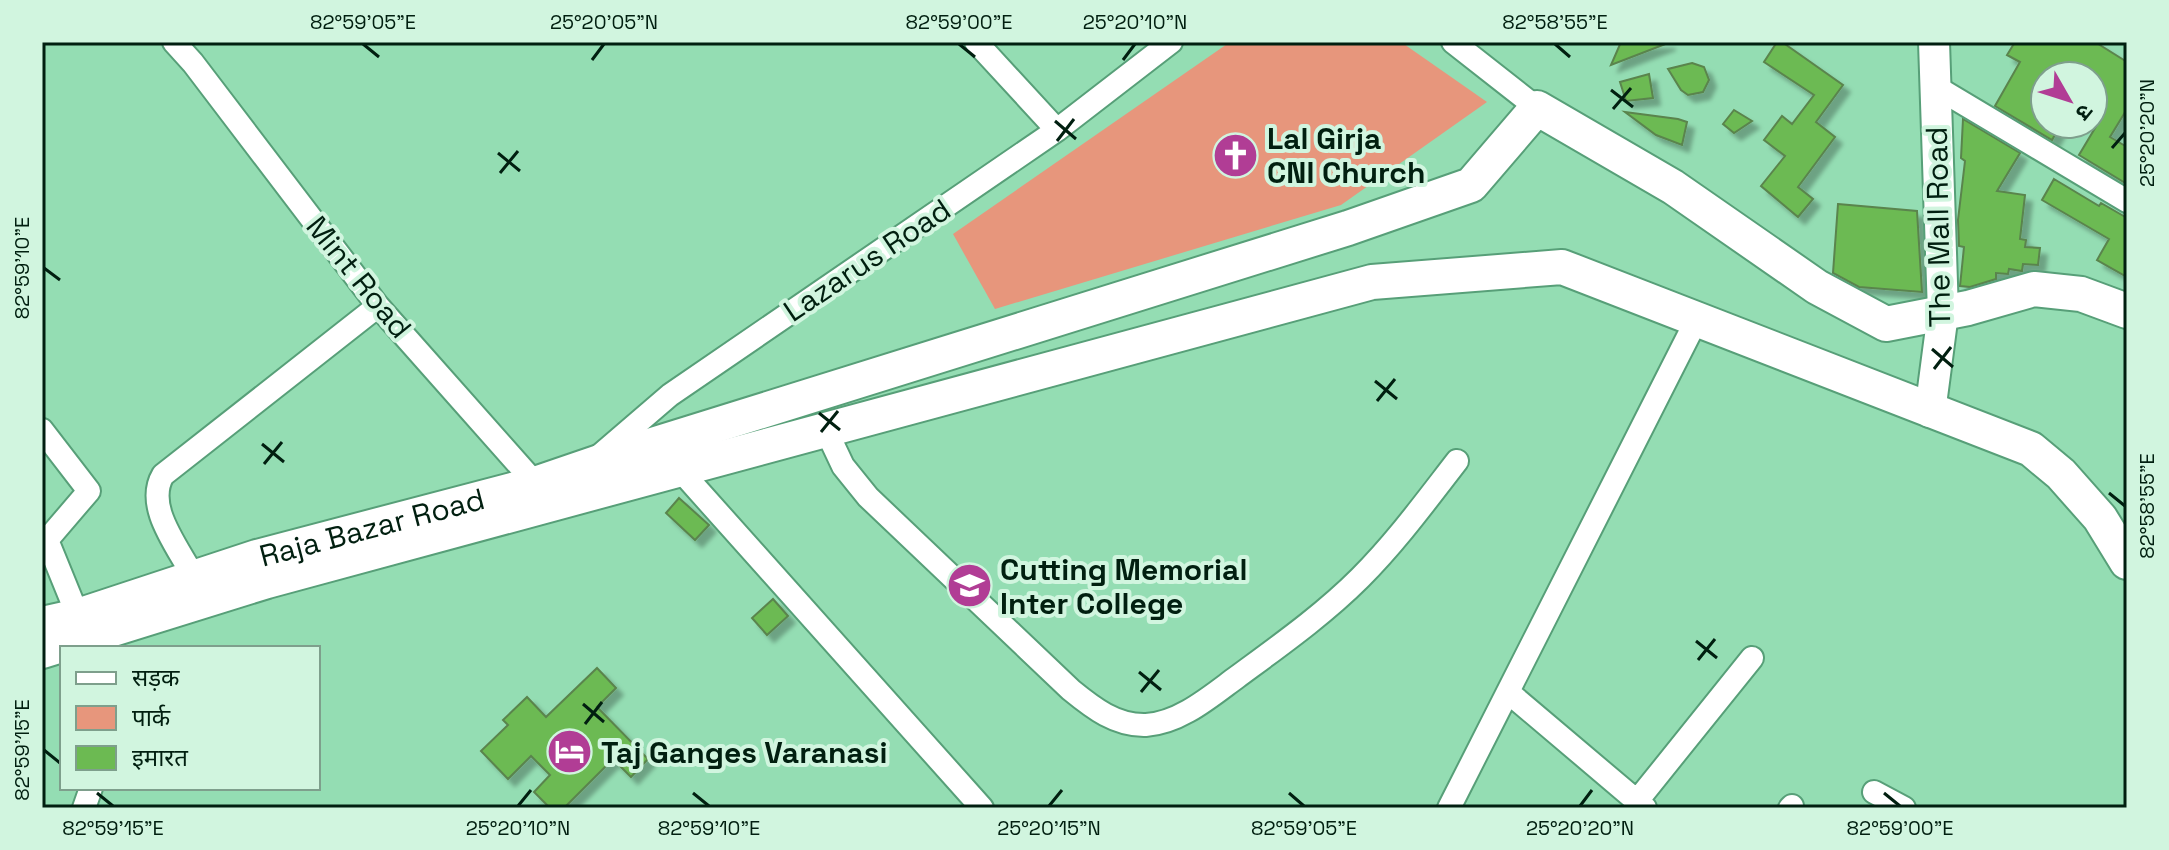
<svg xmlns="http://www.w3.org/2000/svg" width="2169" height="850" font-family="'Space Grotesk','Noto Sans Devanagari',sans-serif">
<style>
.green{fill:#e7967c}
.building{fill:#6cba52;stroke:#5a844d;stroke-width:2;filter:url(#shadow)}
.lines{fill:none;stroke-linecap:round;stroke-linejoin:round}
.street-casing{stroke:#579f78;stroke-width:26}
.secondary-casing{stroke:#579f78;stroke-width:34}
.primary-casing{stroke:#579f78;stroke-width:38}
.street{stroke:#fff;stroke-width:22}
.secondary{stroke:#fff;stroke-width:30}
.primary{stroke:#fff;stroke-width:34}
.ticks{fill:none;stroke:#011f10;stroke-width:3}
.labels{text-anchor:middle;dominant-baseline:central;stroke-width:8;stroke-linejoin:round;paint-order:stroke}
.poi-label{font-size:30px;font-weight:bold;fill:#011f10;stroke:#d1f5df;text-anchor:start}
.street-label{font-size:30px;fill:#011f10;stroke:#d1f5df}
.neatline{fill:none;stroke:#011f10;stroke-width:3}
.ticks-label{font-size:20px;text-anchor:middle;fill:#011f10}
</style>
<defs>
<filter id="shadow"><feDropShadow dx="7" dy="7" stdDeviation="2" flood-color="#0004"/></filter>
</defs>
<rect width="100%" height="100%" fill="#94ddb3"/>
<path class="green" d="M 1230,42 L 1401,42 L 1487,102 L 1341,205 L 995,309 L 953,234 Z"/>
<path class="building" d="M 1621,42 L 1668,42 L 1668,43 L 1611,65 Z
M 1777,42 L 1782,42 L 1843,85 L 1816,122 L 1835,137 L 1798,187 L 1813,199 L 1798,217 L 1761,186 L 1785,156 L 1764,140 L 1782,116 L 1792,124 L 1814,95 L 1764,62 Z
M 2015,42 L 2095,42 L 2127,62 L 2127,109 L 2110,137 L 2127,147 L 2127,184 L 2079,155 L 2104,113 L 2093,106 L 2093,76 L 2045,76 L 2045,124 L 2061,124 L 2052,140 L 1995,106 L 2020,62 L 2007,55 Z
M 1692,63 L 1704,67 L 1709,80 L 1703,92 L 1688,95 L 1681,90 L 1668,69 Z
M 1649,74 L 1653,98 L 1626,101 L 1620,82 Z
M 1734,110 L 1752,121 L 1734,133 L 1723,124 Z
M 1625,112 L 1678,119 L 1687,122 L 1682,145 L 1656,135 Z
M 1963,119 L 2020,153 L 1997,191 L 2025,195 L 2020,239 L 2026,240 L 2025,247 L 2040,248 L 2038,265 L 2023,264 L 2022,271 L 2009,269 L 2008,274 L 1996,273 L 1996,279 L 1970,287 L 1960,286 L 1964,247 L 1959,246 L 1958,220 L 1965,161 L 1961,158 Z
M 2054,179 L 2099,206 L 2101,203 L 2127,218 L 2127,277 L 2097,260 L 2109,239 L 2042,200 Z
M 1838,204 L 1917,211 L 1922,292 L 1859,287 L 1833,273 Z
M 679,498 L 709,525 L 695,540 L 666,513 Z
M 773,599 L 788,616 L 767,635 L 752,618 Z
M 597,668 L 616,688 L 597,707 L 648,759 L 631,777 L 613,759 L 564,808 L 550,808 L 534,792 L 550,775 L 531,756 L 508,779 L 481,751 L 508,725 L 503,720 L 527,697 L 546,717 Z"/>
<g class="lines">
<defs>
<path id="street" d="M 174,42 L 193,63 L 378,306 L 543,492
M 976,42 L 1057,130
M 1453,42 L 1537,108
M 1936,87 L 2127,201
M 42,430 L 89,491 L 47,540 L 82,626
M 826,430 L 843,466 L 868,497 L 1071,690 C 1093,708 1116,726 1146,725 C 1180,723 1211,696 1237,677 C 1279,646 1323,615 1360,578 C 1396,542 1426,501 1457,461
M 599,456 L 670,395 L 1057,130 L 1171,42
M 680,470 L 982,808
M 194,578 C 179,548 144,507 163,475 L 378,306
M 1508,692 L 1645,808
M 1874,792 L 1904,808
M 1637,801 L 1752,658
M 84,808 L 91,788
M 1449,808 L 1697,319
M 1790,808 L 1792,806"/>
<path id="secondary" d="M 1930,412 L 1943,313 L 1934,42"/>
<g id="primary">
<path id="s1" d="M 42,624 L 78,616 L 257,557 L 535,484 L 614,457 L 1348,228 L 1471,185 L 1537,108 L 1673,187 L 1817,287 L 1886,324 L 1968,308 L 2034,289 L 2081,294 L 2127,311"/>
<path d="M 42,651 L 267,581 L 1372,282 L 1562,267 L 2031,449 L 2061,474 L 2100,518 L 2127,562"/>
</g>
</defs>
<use href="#street" class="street-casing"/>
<use href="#secondary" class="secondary-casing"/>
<use href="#primary" class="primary-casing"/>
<use href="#street" class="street"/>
<use href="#secondary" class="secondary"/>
<use href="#primary" class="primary"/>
</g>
<path class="ticks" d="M 363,44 L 379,57M 959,44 L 975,57M 1555,44 L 1570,57M 592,60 L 604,44M 1123,60 L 1135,44M 1611,90 L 1633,107M 1613,109 L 1631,88M 1055,121 L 1076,139M 1057,141 L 1074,119M 2112,148 L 2125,133M 498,153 L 520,171M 500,173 L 518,151M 44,268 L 60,280M 1932,349 L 1953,367M 1934,369 L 1951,347M 1375,381 L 1397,399M 1377,401 L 1395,379M 819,413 L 840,430M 821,432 L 838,411M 262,444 L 284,462M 264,464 L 282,442M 2109,493 L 2125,506M 1696,641 L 1717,658M 1698,660 L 1715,639M 1139,672 L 1161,690M 1141,692 L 1159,670M 583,704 L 604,722M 585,724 L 602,702M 44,750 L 60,763M 97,793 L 113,806M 693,793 L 709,806M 1289,793 L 1304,806M 1884,793 L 1900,806M 518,806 L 531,790M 1049,806 L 1062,790M 1580,806 L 1592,790"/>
<defs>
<symbol id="church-disc" viewBox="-11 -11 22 22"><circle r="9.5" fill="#b13d95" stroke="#d1f5df"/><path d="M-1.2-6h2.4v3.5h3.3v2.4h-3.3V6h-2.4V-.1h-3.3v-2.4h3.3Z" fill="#fff"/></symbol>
<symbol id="university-disc" viewBox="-11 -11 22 22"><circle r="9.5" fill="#b13d95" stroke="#d1f5df"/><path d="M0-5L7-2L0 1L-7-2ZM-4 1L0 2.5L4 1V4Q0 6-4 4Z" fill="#fff"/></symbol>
<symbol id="hotel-disc" viewBox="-11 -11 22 22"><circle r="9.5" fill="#b13d95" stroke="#d1f5df"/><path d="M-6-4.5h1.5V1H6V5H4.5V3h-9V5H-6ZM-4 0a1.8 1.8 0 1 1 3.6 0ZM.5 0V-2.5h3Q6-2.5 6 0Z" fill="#fff"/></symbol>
</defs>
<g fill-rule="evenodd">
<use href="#church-disc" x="1210" y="130" width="51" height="51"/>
<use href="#university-disc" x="944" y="560" width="51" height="51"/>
<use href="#hotel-disc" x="544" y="726" width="51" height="51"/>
</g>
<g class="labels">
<g class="poi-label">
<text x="1267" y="138">Lal Girja<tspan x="1267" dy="34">CNI Church</tspan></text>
<text x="1000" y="569">Cutting Memorial<tspan x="1000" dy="34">Inter College</tspan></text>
<text x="601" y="752">Taj Ganges Varanasi</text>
</g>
<g class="street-label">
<text transform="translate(1938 227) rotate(-91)">The Mall Road</text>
<text transform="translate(867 260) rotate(-34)">Lazarus Road</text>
<text transform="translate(359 277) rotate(51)">Mint Road</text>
<text stroke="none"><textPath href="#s1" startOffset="344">Raja Bazar Road</textPath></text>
</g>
</g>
<rect width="2169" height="850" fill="none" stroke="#d1f5df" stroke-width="88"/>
<rect x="60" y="646" width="260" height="144" fill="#d1f5df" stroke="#7e9f8c" stroke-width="2"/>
<rect x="76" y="672" width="40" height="12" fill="#ffffff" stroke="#7e9f8c" stroke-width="2"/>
<text x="132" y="686" font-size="24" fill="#011f10">सड़क</text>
<rect x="76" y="706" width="40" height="24" fill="#e7967c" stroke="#7e9f8c" stroke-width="2"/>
<text x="132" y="726" font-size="24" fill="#011f10">पार्क</text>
<rect x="76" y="746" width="40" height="24" fill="#6cba52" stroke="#7e9f8c" stroke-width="2"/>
<text x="132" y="766" font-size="24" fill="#011f10">इमारत</text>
<g transform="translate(2069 100) rotate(129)"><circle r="38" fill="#d1f5df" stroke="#7e9f8c" stroke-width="2"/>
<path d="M0-6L14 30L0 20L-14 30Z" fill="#b13d95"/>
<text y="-12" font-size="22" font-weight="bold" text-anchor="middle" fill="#011f10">उ</text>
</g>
<rect x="44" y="44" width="2081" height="762" class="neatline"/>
<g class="ticks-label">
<text x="363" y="29">82°59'05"E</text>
<text x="604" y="29">25°20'05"N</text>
<text x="959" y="29">82°59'00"E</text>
<text x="1135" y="29">25°20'10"N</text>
<text x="1555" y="29">82°58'55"E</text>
<text transform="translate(2147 133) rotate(-90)" y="7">25°20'20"N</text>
<text transform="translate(22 268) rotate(-90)" y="7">82°59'10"E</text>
<text transform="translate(2147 506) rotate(-90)" y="7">82°58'55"E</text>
<text transform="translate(22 750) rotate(-90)" y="7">82°59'15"E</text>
<text x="113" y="835">82°59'15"E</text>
<text x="518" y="835">25°20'10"N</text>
<text x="709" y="835">82°59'10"E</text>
<text x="1049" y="835">25°20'15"N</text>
<text x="1304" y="835">82°59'05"E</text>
<text x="1580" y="835">25°20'20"N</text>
<text x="1900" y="835">82°59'00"E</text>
</g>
</svg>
